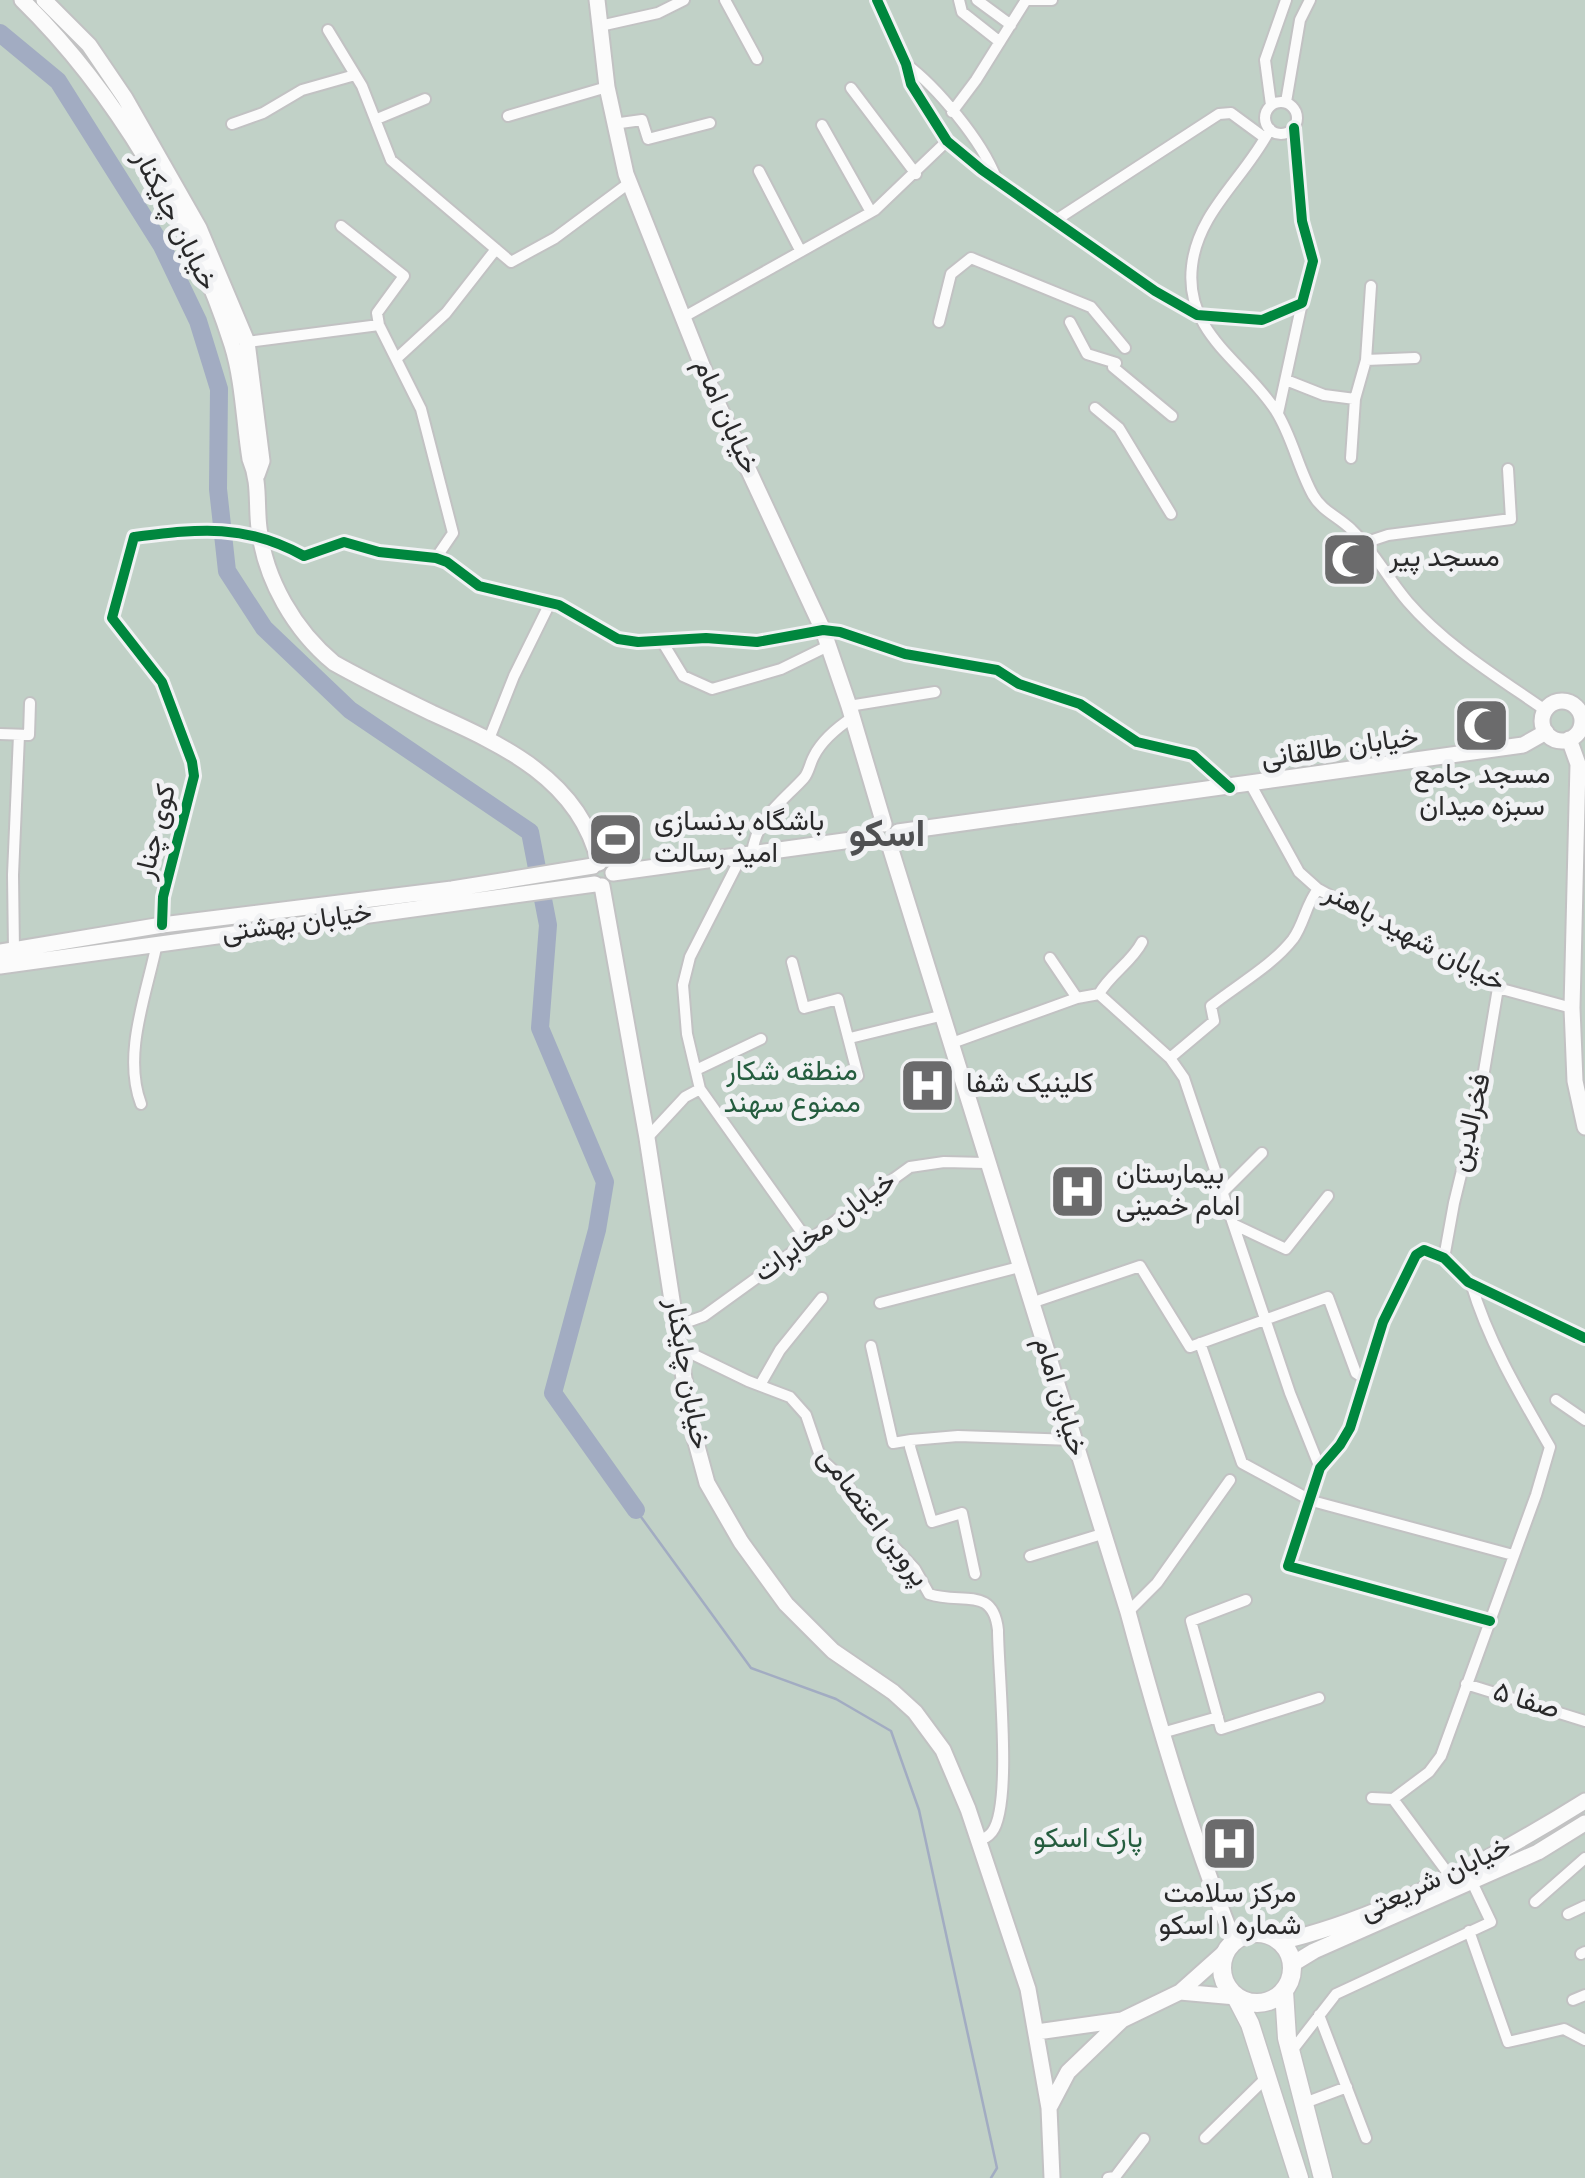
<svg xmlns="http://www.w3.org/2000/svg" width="1585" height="2178" font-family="Overpass,Vazirmatn,sans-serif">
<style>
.green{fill:#c1d1c7}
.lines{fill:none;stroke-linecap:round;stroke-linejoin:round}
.stream{stroke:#a2acc2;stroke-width:2.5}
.river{stroke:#a2acc2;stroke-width:18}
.street-casing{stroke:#c2c2c3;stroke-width:14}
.secondary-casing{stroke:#c2c2c3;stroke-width:19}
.primary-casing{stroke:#c2c2c3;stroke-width:21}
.street{stroke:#fbfbfb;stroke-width:10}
.secondary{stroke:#fbfbfb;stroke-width:15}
.primary{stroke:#fbfbfb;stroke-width:18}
.cycleway-casing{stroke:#f1f2f4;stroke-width:16}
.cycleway{stroke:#00873e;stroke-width:10}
.labels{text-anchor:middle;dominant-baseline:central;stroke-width:10;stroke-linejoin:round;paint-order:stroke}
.street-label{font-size:28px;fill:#29292a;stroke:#f1f2f4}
.poi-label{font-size:28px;fill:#29292a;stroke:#f1f2f4;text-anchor:start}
.park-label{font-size:28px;fill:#255d3f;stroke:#f1f2f4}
.district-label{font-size:38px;font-weight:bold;fill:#4f5052;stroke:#f1f2f4}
</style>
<rect width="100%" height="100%" fill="#e5e5e6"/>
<path class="green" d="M 0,0 L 1585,0 L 1585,2178 L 0,2178 Z"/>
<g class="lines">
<path class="stream" d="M 636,1510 L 751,1668 L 836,1699 L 891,1731 L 919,1810 L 997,2168 L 991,2178"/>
<path class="river" d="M 0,33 L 58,81 L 162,246 L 198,321 L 219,389 L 218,489 L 227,571 L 264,628 L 350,710 L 530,832 L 548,925 L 540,1028 L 605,1182 L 597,1230 L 553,1393 L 636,1510"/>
<defs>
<path id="street" d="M 725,0 L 757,59
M 877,0 L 906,64 L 911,84 L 947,141 L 982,170 L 1155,291 L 1197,315 L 1262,320 L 1302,303 L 1313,261 L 1302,221 L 1294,128
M 959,0 L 962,12 L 1000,42
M 977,0 L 1011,25
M 1031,0 L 1052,0
M 600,26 L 658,13 L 684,0
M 328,30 L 362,86 L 391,160 L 511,262 L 555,238 L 629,183
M 906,64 C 937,87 982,141 996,178
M 851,88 L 916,174
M1265 118a16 16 0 1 1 32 0a16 16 0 1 1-32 0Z
M 1286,102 L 1300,20 L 1310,0
M 1271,105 L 1265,60 L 1286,0
M 952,112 L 976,80 L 1026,0
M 508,116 L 607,87
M 377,119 L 425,99
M 232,124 L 263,113 L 302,90 L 355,75
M 613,124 L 642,120 L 648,139 L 710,123
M 822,125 L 871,212
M 1270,129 C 1246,177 1198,211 1192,266 C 1184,334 1244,361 1276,411 C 1292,436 1298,468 1313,495 C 1322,511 1339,517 1352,530 C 1374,551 1388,579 1408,602 C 1445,645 1499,678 1545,710
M 759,171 L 800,250
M 1056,220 L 1219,114 L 1231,113 L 1265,138
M 341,226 L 404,276 L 377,313 L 379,325 L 421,409 L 453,533 L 436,558
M 682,318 L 875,210 L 947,141
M 939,322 L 951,274 L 971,258 L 1091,307 L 1125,348
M 1070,322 L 1087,354 L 1116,363
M 247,342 L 379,325
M 396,359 L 446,313 L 496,249
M 1366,360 L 1371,286
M 1113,367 L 1172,416
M 1286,380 L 1324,395 L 1355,399 L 1366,360 L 1415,358
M 1095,408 L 1119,428 L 1171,514
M 1278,413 L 1302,303
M 1351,458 L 1355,399
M 1364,543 L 1388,535 L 1511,519 L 1508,469
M 663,643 L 683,676 L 712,689 L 781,669 L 828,646
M 849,706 L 935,692
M 0,734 L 29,735 L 30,703
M 489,739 L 514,676 L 550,603
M 1251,785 L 1299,872 L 1318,889 L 1498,988 L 1572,1008
M 752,854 C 756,818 782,802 804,778 C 809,772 810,763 814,756 C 822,740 838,727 853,717
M 742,855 L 690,957 L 683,985 L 687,1034 L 700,1089 L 808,1241
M 162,925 L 163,897 L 194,776 L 192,762 L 162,682 L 112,618 L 134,537 C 199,529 244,523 304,556 L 344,542 L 379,552 L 436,558 L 447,562 L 479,586 L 559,605 L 618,639 L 638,642 L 706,638 L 757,642 L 823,630 L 840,632 L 905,654 L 997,670 L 1019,684 L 1080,704 L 1137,742 L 1193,755 L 1229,787
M 14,950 L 13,875 L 19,735
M 1050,958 L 1077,998
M 792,962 L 804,1008 L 838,999 L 858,1076
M 1099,994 C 1110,974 1132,962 1142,942
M 850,1038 L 944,1015
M 952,1043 L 1077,998 L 1099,994 L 1170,1058 L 1184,1078 L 1290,1393 L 1320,1468
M 1170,1058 L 1214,1021 L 1211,1006 C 1237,985 1272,966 1293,939 C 1304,924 1306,904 1318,889
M 696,1070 L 761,1039
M 141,1104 C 122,1054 147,993 157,943
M 647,1138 L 685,1097 L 700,1089
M 1224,1191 L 1262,1153
M 1235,1225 L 1286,1249 L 1328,1196
M 1444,1258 L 1454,1203 L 1479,1101 L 1498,988
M 880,1303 L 1019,1267
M 1031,1303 L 1140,1266 L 1190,1347 L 1328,1297 L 1356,1373 L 1364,1378
M 676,1326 L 704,1316 L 910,1167 L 944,1162 L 986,1163
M 1200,1343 L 1242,1463 L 1312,1501 L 1513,1555
M 871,1346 L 893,1443 L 911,1440
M 680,1348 L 748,1381 L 790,1397 L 806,1415 L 821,1459 L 845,1481 L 871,1522 L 915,1569 L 929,1594 C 961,1605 993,1585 998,1630 C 998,1671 1013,1805 992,1832 C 988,1837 985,1838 979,1840
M 760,1385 L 780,1350 L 822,1298
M 1556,1400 L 1585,1420
M 1030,1556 L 1102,1534
M 975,1574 L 962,1513 L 932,1522 L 910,1447 L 911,1440 L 958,1436 L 1073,1440
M 1246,1600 L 1191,1621 L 1221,1729 L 1319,1698
M 1128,1612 L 1157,1583 L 1230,1480
M 1490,1621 L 1288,1566 L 1320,1468 L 1340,1445 L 1350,1428 L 1383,1322 L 1416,1255 L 1424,1250 L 1444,1258 L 1468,1282 L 1585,1338
M 1466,1684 L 1585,1721
M 1162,1733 L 1218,1717
M 1372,1798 L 1393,1799 L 1450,1876
M 1393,1799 L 1429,1772 L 1441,1756 L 1536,1495 L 1550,1447 C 1520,1395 1488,1341 1471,1283
M 1535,1902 L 1585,1858
M 1568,1914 L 1585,1906
M 1469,1931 L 1508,2042 L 1564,2029 L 1585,2040
M 1581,1954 L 1585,1952
M 1573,2000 L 1585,1995
M 1319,2015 L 1366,2138
M 1291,2052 L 1336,1994 L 1491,1922 L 1470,1878
M 1302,2104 L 1347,2087
M 1205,2138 L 1267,2077
M 1108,2178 L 1115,2177 L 1144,2139"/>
<path id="secondary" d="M 22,0 C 114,90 193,222 232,345 C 243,380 244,422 250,459 C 260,482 256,504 259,528 C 265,580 295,631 334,663 C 366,681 399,697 432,713 C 503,745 580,780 599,863
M 44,0 L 89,45 L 125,98 L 199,228 L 247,342 L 262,461 L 257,475
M 597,0 L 607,87 L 626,174 L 715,398 L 823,630 L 849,706 L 884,824
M1542 721a20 20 0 1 1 40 0a20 20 0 1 1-40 0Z
M 1569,739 L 1578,764 L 1572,1008 L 1575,1081 L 1585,1127
M 898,832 L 1523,745 L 1546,732
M 891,850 L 1128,1612 C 1158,1723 1191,1835 1234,1942
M 613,873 L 873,837
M 602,886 L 647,1138 L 691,1424 L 707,1483 L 741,1542 L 786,1604 L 833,1651 L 893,1692 L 915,1712 L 943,1750 L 968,1809 L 1028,1989 L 1049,2108 L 1052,2178
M 0,952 L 162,925 L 452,889 L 593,866
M 0,966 L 595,884
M 1279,1942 C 1384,1918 1494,1858 1585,1801
M 1291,1965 L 1314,1951 L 1538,1852 L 1585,1823
M 1180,1992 L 1236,1997
M 1037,2032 L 1122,2020 L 1180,1992 L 1227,1950
M 1049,2108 L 1068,2072 L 1122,2020"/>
<path id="primary" d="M1222 1968a35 35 0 1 1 70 0a35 35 0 1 1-70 0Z
M 1284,1991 L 1287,2038 L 1323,2178
M 1236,1997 L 1250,2024 L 1299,2178"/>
</defs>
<use href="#street" class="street-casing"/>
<use href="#secondary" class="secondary-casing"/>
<use href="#primary" class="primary-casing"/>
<use href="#street" class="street"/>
<use href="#secondary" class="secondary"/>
<use href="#primary" class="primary"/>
<defs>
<path id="cycleway" d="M 877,0 L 906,64 L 911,84 L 947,141 L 982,170 L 1155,291 L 1197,315 L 1262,320 L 1302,303 L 1313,261 L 1302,221 L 1294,128
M 162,925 L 163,897 L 194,776 L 192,762 L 162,682 L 112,618 L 134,537 C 199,529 244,523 304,556 L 344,542 L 379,552 L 436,558 L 447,562 L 479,586 L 559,605 L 618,639 L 638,642 L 706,638 L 757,642 L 823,630 L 840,632 L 905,654 L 997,670 L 1019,684 L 1080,704 L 1137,742 L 1193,755 L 1230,788
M 1490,1621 L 1288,1566 L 1320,1468 L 1340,1445 L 1350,1428 L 1383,1322 L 1416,1255 L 1424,1250 L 1444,1258 L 1468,1282 L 1585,1338"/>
</defs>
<use href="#cycleway" class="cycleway-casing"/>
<use href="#cycleway" class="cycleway"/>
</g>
<defs>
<symbol id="mosque-square" viewBox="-11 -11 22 22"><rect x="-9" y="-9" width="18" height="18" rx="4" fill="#6b6b6c" stroke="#f1f2f4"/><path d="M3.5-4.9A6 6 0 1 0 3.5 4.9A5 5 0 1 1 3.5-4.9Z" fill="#fff"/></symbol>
<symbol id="stadium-square" viewBox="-11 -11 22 22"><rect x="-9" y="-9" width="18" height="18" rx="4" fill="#6b6b6c" stroke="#f1f2f4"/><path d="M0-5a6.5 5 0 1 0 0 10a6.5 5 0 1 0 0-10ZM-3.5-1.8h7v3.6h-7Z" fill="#fff"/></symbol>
<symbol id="hospital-square" viewBox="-11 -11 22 22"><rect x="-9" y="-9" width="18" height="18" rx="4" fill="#6b6b6c" stroke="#f1f2f4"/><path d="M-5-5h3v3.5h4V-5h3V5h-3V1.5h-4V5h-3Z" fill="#fff"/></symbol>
</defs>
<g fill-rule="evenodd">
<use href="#mosque-square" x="1318" y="528" width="63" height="63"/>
<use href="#mosque-square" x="1450" y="694" width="63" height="63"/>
<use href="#stadium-square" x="584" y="808" width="63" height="63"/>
<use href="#hospital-square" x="896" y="1054" width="63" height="63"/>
<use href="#hospital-square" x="1046" y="1160" width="63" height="63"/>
<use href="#hospital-square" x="1198" y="1812" width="63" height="63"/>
</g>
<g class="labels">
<g class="street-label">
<text transform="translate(174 221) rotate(63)">خیابان چایکنار</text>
<text transform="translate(725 417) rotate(66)">خیابان امام</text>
<text transform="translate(1340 749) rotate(-8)">خیابان طالقانی</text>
<text transform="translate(157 832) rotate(-76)">کوی چنار</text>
<text transform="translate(297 924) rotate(-8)">خیابان بهشتی</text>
<text transform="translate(1414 939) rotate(28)">خیابان شهید باهنر</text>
<text transform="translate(1472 1123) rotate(-77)">فخرالدین</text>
<text transform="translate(826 1228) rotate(-36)">خیابان مخابرات</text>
<text transform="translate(686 1374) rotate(80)">خیابان چایکنار</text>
<text transform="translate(1059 1397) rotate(73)">خیابان امام</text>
<text transform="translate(872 1518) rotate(53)">پروین اعتصامی</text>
<text transform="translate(1526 1702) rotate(17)">صفا ۵</text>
<text transform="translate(1436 1880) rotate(-25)">خیابان شریعتی</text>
</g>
<g class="poi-label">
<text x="1389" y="559">مسجد پیر</text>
<text x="1482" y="776" text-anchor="middle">مسجد جامع<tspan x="1482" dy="32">سبزه میدان</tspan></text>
<text x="654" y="823">باشگاه بدنسازی<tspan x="654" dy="32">امید رسالت</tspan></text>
<text x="966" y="1085">کلینیک شفا</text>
<text x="1116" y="1176">بیمارستان<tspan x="1116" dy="32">امام خمینی</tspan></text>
<text x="1230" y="1895" text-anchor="middle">مرکز سلامت<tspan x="1230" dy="32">شماره ۱ اسکو</tspan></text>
</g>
<g class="park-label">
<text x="792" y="1073">منطقه شکار<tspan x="792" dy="32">ممنوع سهند</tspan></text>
<text x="1088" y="1840">پارک اسکو</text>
</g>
<g class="district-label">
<text x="887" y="836">اسکو</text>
</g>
</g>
</svg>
